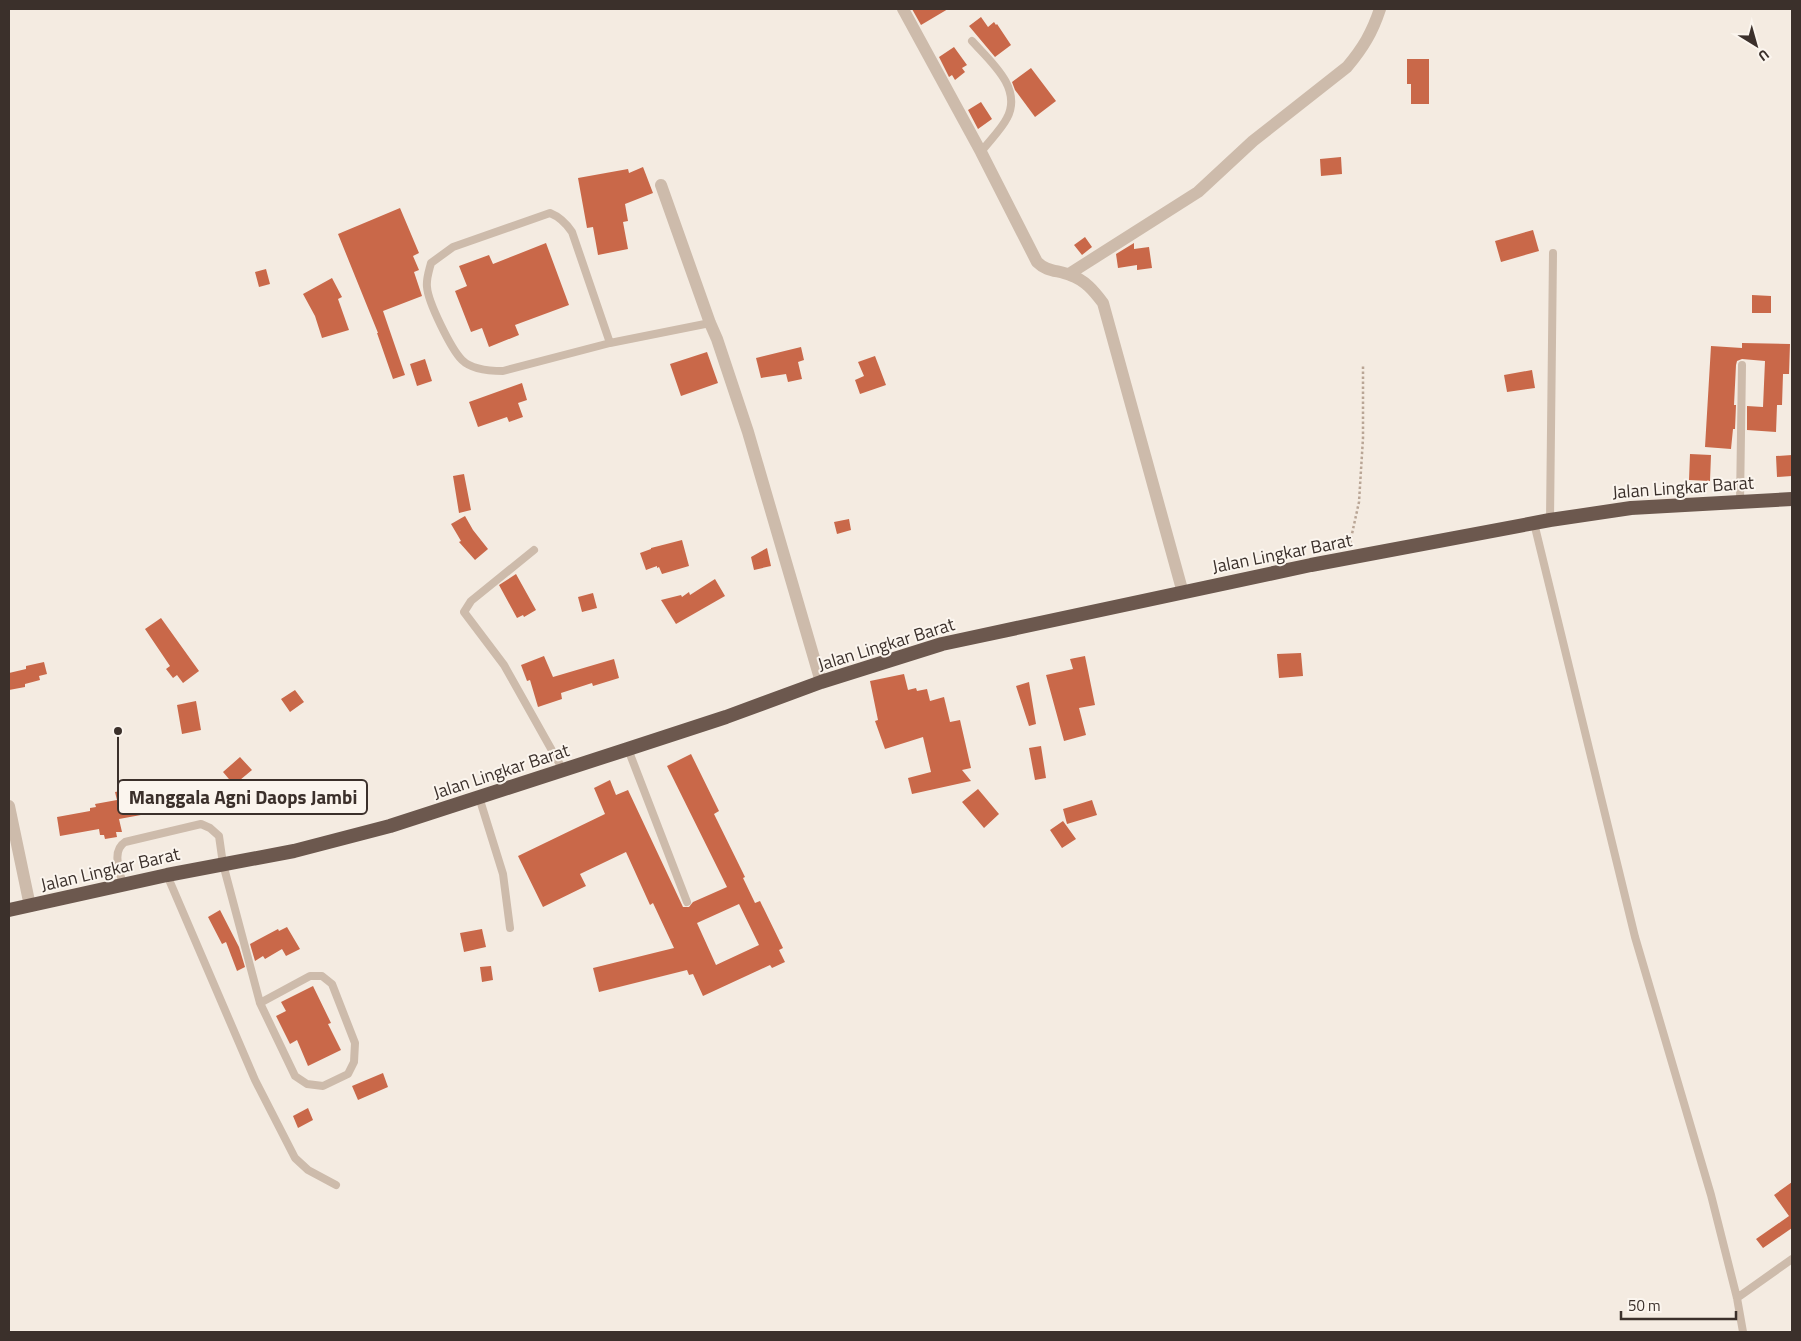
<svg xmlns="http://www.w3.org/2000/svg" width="1801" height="1341" font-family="'Titillium Web',sans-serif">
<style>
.building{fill:#c96849;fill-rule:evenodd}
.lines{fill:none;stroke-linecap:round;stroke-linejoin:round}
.path{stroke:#b9a595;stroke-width:2.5;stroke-dasharray:2.5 2.5;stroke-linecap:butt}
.service{stroke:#cdbbab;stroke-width:8}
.minor{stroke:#cdbbab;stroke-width:12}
.trunk{stroke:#6c584e;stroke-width:14}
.labels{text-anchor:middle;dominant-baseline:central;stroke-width:4;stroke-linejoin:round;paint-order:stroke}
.street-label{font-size:18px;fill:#3b302b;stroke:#fbf5ee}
.leader{fill:none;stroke:#3b302b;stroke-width:2}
.callout-dot{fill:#3b302b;stroke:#fbf5ee;stroke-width:2}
.callout{fill:#fbf5ee;stroke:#3b302b;stroke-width:2}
.callout-label{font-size:19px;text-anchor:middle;font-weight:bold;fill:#3b302b}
</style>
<rect width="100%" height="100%" fill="#f4ebe1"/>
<path class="building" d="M 912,9 L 948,9 L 921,25 Z
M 981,17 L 988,27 L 994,22 L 996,25 L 997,24 L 1011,45 L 995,57 L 969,26 Z
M 954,47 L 967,65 L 962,68 L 965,72 L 955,80 L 952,75 L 949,77 L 939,57 Z
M 1407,59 L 1429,59 L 1429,104 L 1411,104 L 1411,84 L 1407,84 Z
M 1031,68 L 1056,101 L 1035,117 L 1015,90 L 1012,82 Z
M 981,102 L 992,119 L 978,129 L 968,110 Z
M 1341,157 L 1342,174 L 1321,176 L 1320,159 Z
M 643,167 L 653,193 L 625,204 L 628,221 L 623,222 L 628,249 L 598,255 L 593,227 L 587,228 L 578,178 L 628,169 L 629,173 Z
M 400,208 L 419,253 L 413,256 L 419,270 L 414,272 L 422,296 L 383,311 L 405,375 L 393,379 L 377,333 L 378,333 L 338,234 Z
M 1533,230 L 1539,251 L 1501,262 L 1495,241 Z
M 1085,237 L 1092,247 L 1082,255 L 1074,245 Z
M 546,243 L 569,305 L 515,325 L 519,335 L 489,347 L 482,328 L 471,332 L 455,291 L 467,286 L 459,266 L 489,255 L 493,264 Z
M 1134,243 L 1134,249 L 1149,247 L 1152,268 L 1137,270 L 1137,265 L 1118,268 L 1116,254 Z
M 266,269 L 270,284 L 259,287 L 255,272 Z
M 332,278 L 342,297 L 338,299 L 349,330 L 322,338 L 315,316 L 303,294 Z
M 1752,295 L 1771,296 L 1771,313 L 1752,313 Z
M 1742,343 L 1790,344 L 1789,374 L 1783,374 L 1782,405 L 1777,405 L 1776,432 L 1747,430 L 1747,406 L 1763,407 L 1765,361 L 1742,359 L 1737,361 L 1736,365 L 1734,405 L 1736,405 L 1735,429 L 1733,429 L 1731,449 L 1705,447 L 1711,346 L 1742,348 Z
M 801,347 L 804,360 L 798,362 L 802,379 L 788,382 L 786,374 L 761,378 L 756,358 Z
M 707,352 L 718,383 L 681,396 L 670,364 Z
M 875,356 L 886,385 L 860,394 L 855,380 L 864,376 L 858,362 Z
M 425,359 L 432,381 L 417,386 L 410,364 Z
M 1532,370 L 1535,388 L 1507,392 L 1504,375 Z
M 522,383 L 527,400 L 518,403 L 523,417 L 509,422 L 507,417 L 478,427 L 469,402 Z
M 1690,454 L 1711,455 L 1710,481 L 1689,480 Z
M 1792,455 L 1792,476 L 1777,477 L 1776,456 Z
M 464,474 L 471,510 L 459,513 L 453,476 Z
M 465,516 L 473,530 L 488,549 L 475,560 L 459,542 L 461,541 L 451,524 Z
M 849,519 L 851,530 L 837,534 L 834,522 Z
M 682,540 L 689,566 L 662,574 L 659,567 L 657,568 L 657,566 L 646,570 L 640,553 L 651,549 L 651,548 Z
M 767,548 L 771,566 L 754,570 L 751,557 Z
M 516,574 L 536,610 L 524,617 L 523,615 L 517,618 L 499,585 Z
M 715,579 L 725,596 L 676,624 L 661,600 L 681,595 L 682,597 L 689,592 L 690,595 Z
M 593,593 L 597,608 L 582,612 L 578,597 Z
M 161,618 L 199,671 L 183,683 L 177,675 L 173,678 L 166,669 L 170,666 L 145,629 Z
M 1301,653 L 1303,676 L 1279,678 L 1277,654 Z
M 544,656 L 553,677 L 614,659 L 619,678 L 593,686 L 592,683 L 561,693 L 562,699 L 538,707 L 530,680 L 527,681 L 521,665 Z
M 1085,656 L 1095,705 L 1079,708 L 1086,735 L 1064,741 L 1046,675 L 1073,669 L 1070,659 Z
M 44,662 L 47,674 L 39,676 L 40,680 L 25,684 L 25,687 L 9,690 L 9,673 L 26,669 L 26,666 Z
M 904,674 L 908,690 L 916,688 L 917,691 L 927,689 L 930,701 L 944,697 L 950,722 L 960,720 L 971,768 L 962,770 L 971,781 L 912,794 L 908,778 L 931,772 L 923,737 L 885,749 L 875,721 L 878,720 L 870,681 Z
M 1029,682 L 1036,724 L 1029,726 L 1016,686 Z
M 295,690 L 304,702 L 290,712 L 281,699 Z
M 196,701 L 201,730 L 182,734 L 177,705 Z
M 1041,746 L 1046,778 L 1035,780 L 1029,748 Z
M 691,754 L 719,811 L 714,814 L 745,877 L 743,878 L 755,903 L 760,901 L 783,948 L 779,950 L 785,962 L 772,968 L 770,965 L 703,996 L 693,974 L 689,975 L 687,970 L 599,992 L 593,968 L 674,948 L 653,903 L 650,905 L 626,852 L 580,874 L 586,886 L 543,907 L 518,856 L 605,814 L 594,788 L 610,780 L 616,795 L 628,790 L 683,907 L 689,907 L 693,902 L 727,887 L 667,766 ZM 739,904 L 759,945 L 716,965 L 697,923 Z
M 240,757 L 252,770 L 234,785 L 223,772 Z
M 166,783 L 167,787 L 182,785 L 183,788 L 209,783 L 212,802 L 119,819 L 122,832 L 116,832 L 117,837 L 105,839 L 104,835 L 100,835 L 99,829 L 60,836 L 57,817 L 90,811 L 90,808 L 96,807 L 95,804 L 117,800 L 115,792 Z
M 978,789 L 999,814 L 984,828 L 962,802 Z
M 1092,800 L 1097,815 L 1067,824 L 1063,809 Z
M 1063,821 L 1076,839 L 1062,848 L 1050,830 Z
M 220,910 L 239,947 L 245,967 L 237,971 L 226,942 L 222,944 L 208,917 Z
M 287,927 L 300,949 L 286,956 L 282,949 L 265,959 L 263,956 L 255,961 L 250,944 L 278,929 L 279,931 Z
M 482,929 L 486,947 L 464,952 L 460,933 Z
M 491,966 L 493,980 L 482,982 L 480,967 Z
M 313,986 L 331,1023 L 328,1024 L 341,1050 L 308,1066 L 297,1040 L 290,1044 L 276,1016 L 286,1011 L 281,1002 Z
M 383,1073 L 388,1087 L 358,1100 L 352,1086 Z
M 308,1108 L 313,1120 L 298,1128 L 293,1116 Z
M 1792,1182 L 1792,1228 L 1763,1248 L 1756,1239 L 1789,1216 L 1774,1195 Z"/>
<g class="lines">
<path class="path" d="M 1350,543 L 1359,502 L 1363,438 L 1363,365"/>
<path class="service" d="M 972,41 C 990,61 1023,88 1007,118 C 1001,130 989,141 981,152
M 610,343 L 503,371 C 490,371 472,370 462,360 C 451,349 428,302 427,287 C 426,279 429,271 431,263 L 453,247 L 550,213 C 560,217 566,223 572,232 L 610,343 L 710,323
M 1740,502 L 1742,365
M 1550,520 L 1553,253
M 1534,523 L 1635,937 L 1711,1195 L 1737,1298 L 1743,1332
M 534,550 L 471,601 L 464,612 L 504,665 L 563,770
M 628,749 L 687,902
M 479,797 L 503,874 L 510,928
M 167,875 L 255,1080 L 295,1158 L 308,1170 L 336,1185
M 123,885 C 120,871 111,851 125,842 L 201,824 L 210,828 L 219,836 L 223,864 L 260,1003 L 295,1076 L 307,1084 L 323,1086 L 348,1074 L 354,1062 L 355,1043 L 332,984 L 322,976 L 310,976 L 260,1003
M 1737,1298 L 1792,1259"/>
<path class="minor" d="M 903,9 L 981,152 L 1037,262 C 1047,272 1058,270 1070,275 C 1085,280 1094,291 1103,303 L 1183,593
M 661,185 L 710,323 L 717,339 L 748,432 L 821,682
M 1069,274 L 1198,192 L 1253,141 L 1347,67 C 1363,48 1372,33 1380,9
M 9,806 L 30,906"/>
<path class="trunk" d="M 9,910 L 167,875 L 294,851 L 390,826 L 628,749 L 726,717 L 821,682 L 942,644 L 1311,565 L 1550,520 L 1631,508 L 1792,499"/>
</g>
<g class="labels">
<g class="street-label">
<text transform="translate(1683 487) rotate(-4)">Jalan Lingkar Barat</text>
<text transform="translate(1282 553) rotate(-11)">Jalan Lingkar Barat</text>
<text transform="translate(886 644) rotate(-17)">Jalan Lingkar Barat</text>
<text transform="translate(501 771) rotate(-18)">Jalan Lingkar Barat</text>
<text transform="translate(110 869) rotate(-13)">Jalan Lingkar Barat</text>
</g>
</g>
<path class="leader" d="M118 731L118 797"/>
<circle class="callout-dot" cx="118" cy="731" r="5"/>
<rect class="callout" x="118" y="780" width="249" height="34" rx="5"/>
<g class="callout-label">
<text x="243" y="804">Manggala Agni Daops Jambi</text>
</g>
<rect width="1801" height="1341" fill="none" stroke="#3b302b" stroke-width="20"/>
<g transform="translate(1756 45) rotate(143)" stroke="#fbf5ee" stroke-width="4" paint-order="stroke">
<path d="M0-4L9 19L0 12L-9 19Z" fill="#3b302b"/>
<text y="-8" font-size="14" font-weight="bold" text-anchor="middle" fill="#3b302b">U</text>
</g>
<path d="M1621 1311v8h115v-8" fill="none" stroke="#3b302b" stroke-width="2.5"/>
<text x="1628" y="1311" font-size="15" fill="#3b302b" stroke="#fbf5ee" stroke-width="4" paint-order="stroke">50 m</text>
</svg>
